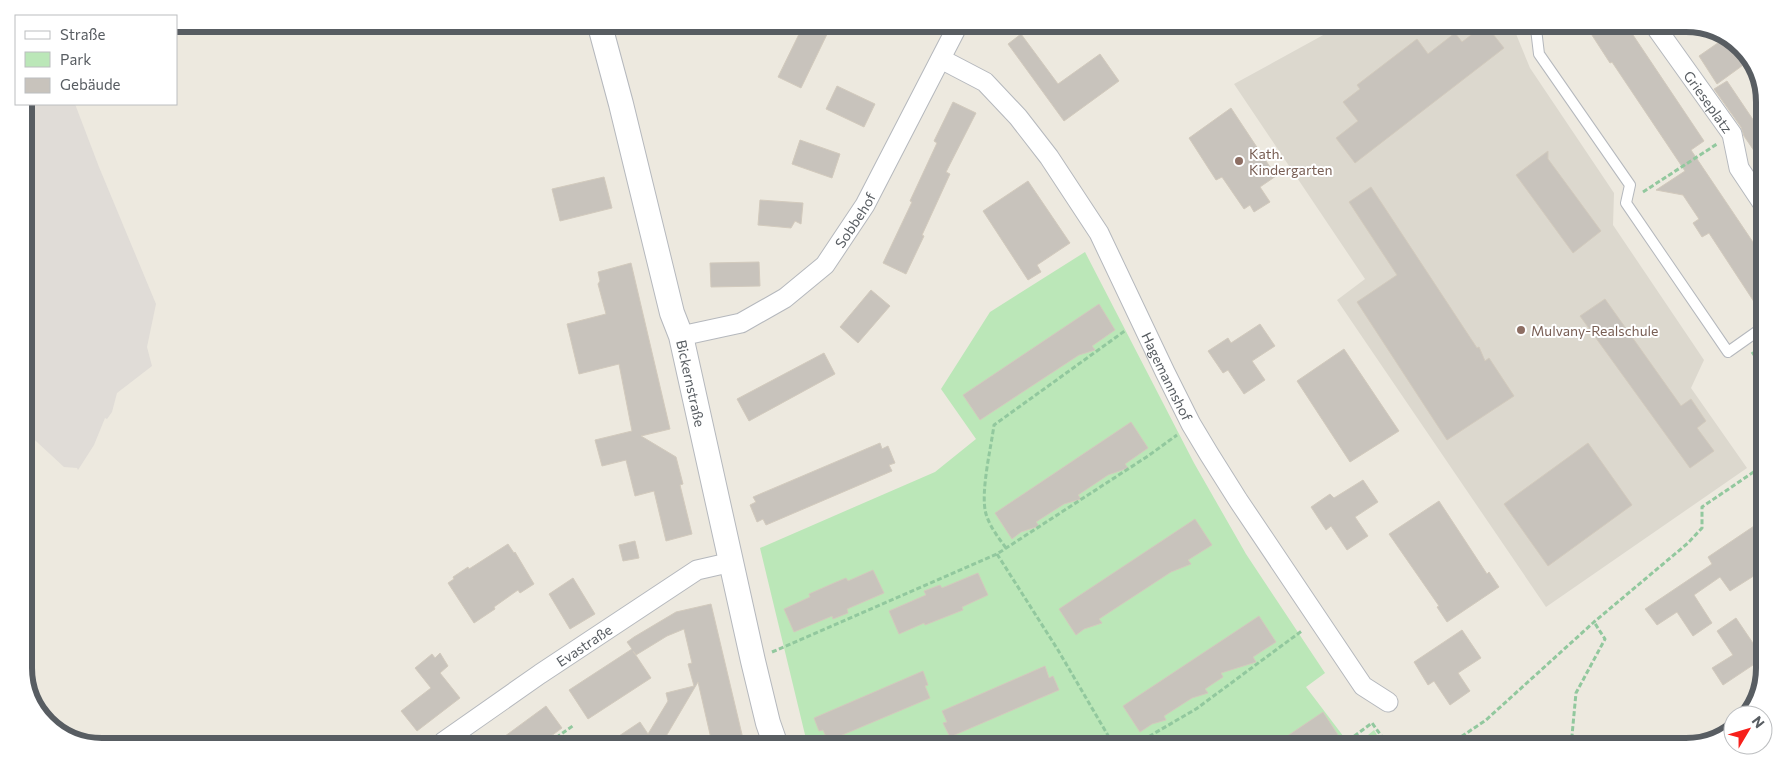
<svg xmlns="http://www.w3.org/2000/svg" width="1788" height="770" font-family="Commissioner,sans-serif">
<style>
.industrial{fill:#e0dcd7}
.education{fill:#dcd8ce}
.green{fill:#bbe7b8}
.building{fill:#c8c3bc;stroke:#d2cabd}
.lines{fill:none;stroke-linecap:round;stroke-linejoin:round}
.service-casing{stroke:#b5b8bd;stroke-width:12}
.minor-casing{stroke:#b5b8bd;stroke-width:21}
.tertiary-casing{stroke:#b5b8bd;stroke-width:26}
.path{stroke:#92c89e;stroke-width:3;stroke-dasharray:5 2.5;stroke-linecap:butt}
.service{stroke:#fff;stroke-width:10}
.minor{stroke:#fff;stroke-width:19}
.tertiary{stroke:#fff;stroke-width:24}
.education-dot{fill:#8d6e63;stroke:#fff;stroke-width:2}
.labels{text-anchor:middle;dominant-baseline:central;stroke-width:4;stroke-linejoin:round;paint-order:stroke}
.street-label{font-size:14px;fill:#585d62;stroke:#fff}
.education-label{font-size:14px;fill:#785e54;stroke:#fff;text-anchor:start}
.rim{fill:none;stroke:#585d62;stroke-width:6}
</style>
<rect width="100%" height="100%" fill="#ede9df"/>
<path class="industrial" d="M 24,104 L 75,104 L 99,167 L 156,304 L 147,347 L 152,366 L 117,393 L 112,412 L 107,419 L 105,418 L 94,445 L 78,470 L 77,468 L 64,467 L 24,430 Z"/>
<path class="education" d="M 1336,28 L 1514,29 L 1530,68 L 1614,193 L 1613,225 L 1704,360 L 1691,388 L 1747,468 L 1546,607 L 1337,300 L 1365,279 L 1234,84 Z"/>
<path class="green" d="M 1085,252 L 1194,463 L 1246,554 L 1325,673 L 1306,687 L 1350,745 L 807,743 L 760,548 L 935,472 L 976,439 L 941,389 L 990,312 Z
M 1374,730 L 1383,745 L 1356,745 Z"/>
<path class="building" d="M 803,26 L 831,26 L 801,88 L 778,77 Z
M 1479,29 L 1489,29 L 1504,48 L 1355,163 L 1336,138 L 1358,121 L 1343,102 L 1360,89 L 1357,85 L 1417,39 L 1428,54 L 1455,33 L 1462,42 Z
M 1588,29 L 1629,29 L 1704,141 L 1691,150 L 1763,257 L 1762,314 L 1709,233 L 1702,237 L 1693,223 L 1699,219 L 1683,195 L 1656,190 L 1685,171 L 1612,62 L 1610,63 Z
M 1021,34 L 1058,84 L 1100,54 L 1119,81 L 1064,121 L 1008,44 Z
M 1725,38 L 1740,50 L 1738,51 L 1746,63 L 1717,84 L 1699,56 Z
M 1727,81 L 1758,127 L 1764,123 L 1763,164 L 1744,136 L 1741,127 L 1714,89 Z
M 837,86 L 875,104 L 864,127 L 826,109 Z
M 953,102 L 976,113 L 946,172 L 950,174 L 922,235 L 924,236 L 906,274 L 883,263 L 912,202 L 910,201 L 937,143 L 934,141 Z
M 1231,108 L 1276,176 L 1260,187 L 1270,202 L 1254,212 L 1250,205 L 1244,209 L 1222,177 L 1216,180 L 1189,138 Z
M 800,140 L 840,154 L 832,178 L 792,164 Z
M 1548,151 L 1548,159 L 1601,231 L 1573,253 L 1516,175 Z
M 604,177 L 612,208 L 560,221 L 552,189 Z
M 1028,181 L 1070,243 L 1037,265 L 1041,272 L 1028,280 L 983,211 Z
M 1371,187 L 1477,348 L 1479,347 L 1485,361 L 1489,358 L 1514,396 L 1447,440 L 1357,302 L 1397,275 L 1349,202 Z
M 760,200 L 803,203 L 801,224 L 795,221 L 791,228 L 758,225 Z
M 759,262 L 760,286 L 711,287 L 710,263 Z
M 631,263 L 670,429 L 641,436 L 676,457 L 683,484 L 680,485 L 692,534 L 666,541 L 654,491 L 635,496 L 626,460 L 602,466 L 595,440 L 632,431 L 619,364 L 579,374 L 567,324 L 606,314 L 598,284 L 600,281 L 598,272 Z
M 871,290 L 890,306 L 858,343 L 840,327 Z
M 1605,299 L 1681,406 L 1691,399 L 1706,421 L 1697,428 L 1714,451 L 1690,468 L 1580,316 Z
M 1099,304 L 1115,330 L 1092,346 L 1095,350 L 1079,355 L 980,420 L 963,395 Z
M 1260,324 L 1275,346 L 1252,361 L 1265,380 L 1244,394 L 1228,370 L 1223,373 L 1208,351 L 1228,338 L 1231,343 Z
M 1344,349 L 1399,431 L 1350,462 L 1297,381 Z
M 824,353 L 835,374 L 749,421 L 737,399 Z
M 1131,422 L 1148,448 L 1125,464 L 1128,468 L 1108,475 L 1078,495 L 1081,499 L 1064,504 L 1036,522 L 1039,526 L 1021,532 L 1012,539 L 995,513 Z
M 880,443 L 882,449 L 888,446 L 895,463 L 889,465 L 892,471 L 766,525 L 763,519 L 757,522 L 750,505 L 756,502 L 753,497 Z
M 1588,443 L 1632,505 L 1548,566 L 1504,504 Z
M 1363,480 L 1378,502 L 1355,517 L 1368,536 L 1347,550 L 1331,526 L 1326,530 L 1311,507 L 1330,494 L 1334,498 Z
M 1439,501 L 1487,574 L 1489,572 L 1499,587 L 1447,622 L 1437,607 L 1439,606 L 1389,534 Z
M 1195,519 L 1212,545 L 1188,560 L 1191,564 L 1171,572 L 1099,619 L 1102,623 L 1084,629 L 1076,635 L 1059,609 Z
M 1760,522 L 1760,572 L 1730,591 L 1720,577 L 1694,595 L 1712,623 L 1693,636 L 1677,612 L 1657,625 L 1645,609 L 1712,564 L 1708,557 Z
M 635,541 L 639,558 L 623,561 L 619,545 Z
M 508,544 L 514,553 L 515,552 L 534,584 L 520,593 L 518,590 L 494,607 L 495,609 L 474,623 L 448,583 L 454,579 L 453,577 L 468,567 L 469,569 Z
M 873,570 L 884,593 L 847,609 L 848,613 L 833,619 L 832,616 L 794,632 L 784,609 L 810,597 L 809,594 L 834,583 L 846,578 L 848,581 Z
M 978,573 L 988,595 L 962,607 L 963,610 L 925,625 L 924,623 L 899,634 L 889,611 L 926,595 L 924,591 L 940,585 L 942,588 Z
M 573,578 L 595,614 L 570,629 L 549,594 Z
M 711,604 L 744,743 L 712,743 L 698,682 L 665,738 L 658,742 L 610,742 L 640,722 L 648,734 L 668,701 L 666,693 L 694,686 L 688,664 L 692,663 L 684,629 L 667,636 L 636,655 L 633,651 L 651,678 L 588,719 L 569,690 L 632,649 L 627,642 L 634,637 L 676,612 Z
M 1259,616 L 1276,642 L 1253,657 L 1256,662 L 1221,673 L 1223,677 L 1205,689 L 1208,693 L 1192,698 L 1164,716 L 1166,720 L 1152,724 L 1140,732 L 1123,706 Z
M 1736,618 L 1759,652 L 1759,661 L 1723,685 L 1712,668 L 1733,655 L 1717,631 Z
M 1462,630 L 1481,658 L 1458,673 L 1470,691 L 1450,705 L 1434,681 L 1428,685 L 1414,662 Z
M 440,653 L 448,666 L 440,673 L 460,698 L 417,731 L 401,711 L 431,688 L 415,668 L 432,654 L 435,658 Z
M 1045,666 L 1049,678 L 1053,676 L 1059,690 L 950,737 L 943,723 L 947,722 L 942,711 Z
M 923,671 L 928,685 L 925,686 L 930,698 L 828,741 L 823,730 L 819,731 L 814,718 Z
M 546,706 L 562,728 L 543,742 L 497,742 Z
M 1323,712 L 1340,738 L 1330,745 L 1274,745 Z"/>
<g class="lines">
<defs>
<path id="service" d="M 1536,29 L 1539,54 L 1630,185 L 1626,203 L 1728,352 L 1762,328"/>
<g id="minor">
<path id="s1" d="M 1657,29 L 1732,134 L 1739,168 L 1763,204"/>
<path id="s2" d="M 941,59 L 985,82 L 1018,117 L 1049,157 L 1099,233 L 1165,372 L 1191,424 L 1209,454 L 1238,500 L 1363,686 L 1388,702"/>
<path id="s3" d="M 681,336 L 741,323 L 785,298 L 825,265 L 865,205 L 957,27"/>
<path id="s4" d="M 443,742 L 540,674 L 697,570 L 732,562"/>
</g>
<g id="tertiary">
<path id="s5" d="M 600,26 L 621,104 L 672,313 L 681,336 L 753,661 L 768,723 L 775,743"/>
</g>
</defs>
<use href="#service" class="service-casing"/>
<use href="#minor" class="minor-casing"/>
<use href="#tertiary" class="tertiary-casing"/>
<path class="path" d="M 1643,192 L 1717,144
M 1752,352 L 1762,366
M 1006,548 C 998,537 990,527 986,514 C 980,493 991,448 994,425 L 1126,330
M 997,554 L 1058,650 L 1113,744
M 772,652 L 997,554 L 1148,456 L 1177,435
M 550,742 L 574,725
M 1136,744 L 1196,709 L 1303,630
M 1342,745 L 1372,723 L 1388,745
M 1449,745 L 1486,720 L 1594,622 L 1688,543 L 1702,528 L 1702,507 L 1761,467
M 1571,746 L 1576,693 L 1605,639 L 1594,622"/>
<use href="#service" class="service"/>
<use href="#minor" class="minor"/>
<use href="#tertiary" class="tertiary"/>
</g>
<g class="education-dot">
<circle cx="1239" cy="161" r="5"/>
<circle cx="1521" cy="330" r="5"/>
</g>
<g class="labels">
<g class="street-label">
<text stroke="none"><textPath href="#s1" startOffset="89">Grieseplatz</textPath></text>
<text stroke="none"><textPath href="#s3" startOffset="218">Sobbehof</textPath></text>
<text stroke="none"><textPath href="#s2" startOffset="398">Hagemannshof</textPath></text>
<text stroke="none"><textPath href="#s5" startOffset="369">Bickernstraße</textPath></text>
<text stroke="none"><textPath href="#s4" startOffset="171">Evastraße</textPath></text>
</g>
<g class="education-label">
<text x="1249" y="153">Kath.<tspan x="1249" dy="16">Kindergarten</tspan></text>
<text x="1531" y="330">Mulvany-Realschule</text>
</g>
</g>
<path d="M0 0H1788V770H0ZM102 32H1686A70 70 0 0 1 1756 102V668A70 70 0 0 1 1686 738H102A70 70 0 0 1 32 668V102A70 70 0 0 1 102 32Z" fill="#fff" fill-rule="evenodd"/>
<path class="rim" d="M102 32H1686A70 70 0 0 1 1756 102V668A70 70 0 0 1 1686 738H102A70 70 0 0 1 32 668V102A70 70 0 0 1 102 32Z"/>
<rect x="15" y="15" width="162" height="90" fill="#ffffff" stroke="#bcbec0"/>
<rect x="25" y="31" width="25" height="8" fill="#ffffff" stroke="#bcbec0"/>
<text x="60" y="40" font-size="15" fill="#585d62">Straße</text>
<rect x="25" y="52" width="25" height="15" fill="#bbe7b8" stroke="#bcbec0"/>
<text x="60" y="65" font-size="15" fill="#585d62">Park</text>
<rect x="25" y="78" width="25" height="15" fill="#c8c3bc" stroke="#bcbec0"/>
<text x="60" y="90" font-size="15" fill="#585d62">Gebäude</text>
<g transform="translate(1748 730) rotate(52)"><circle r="24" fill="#ffffff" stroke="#bcbec0"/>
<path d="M0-4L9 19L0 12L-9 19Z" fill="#f7201b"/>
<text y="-8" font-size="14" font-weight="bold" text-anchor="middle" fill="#585d62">N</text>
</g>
</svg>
